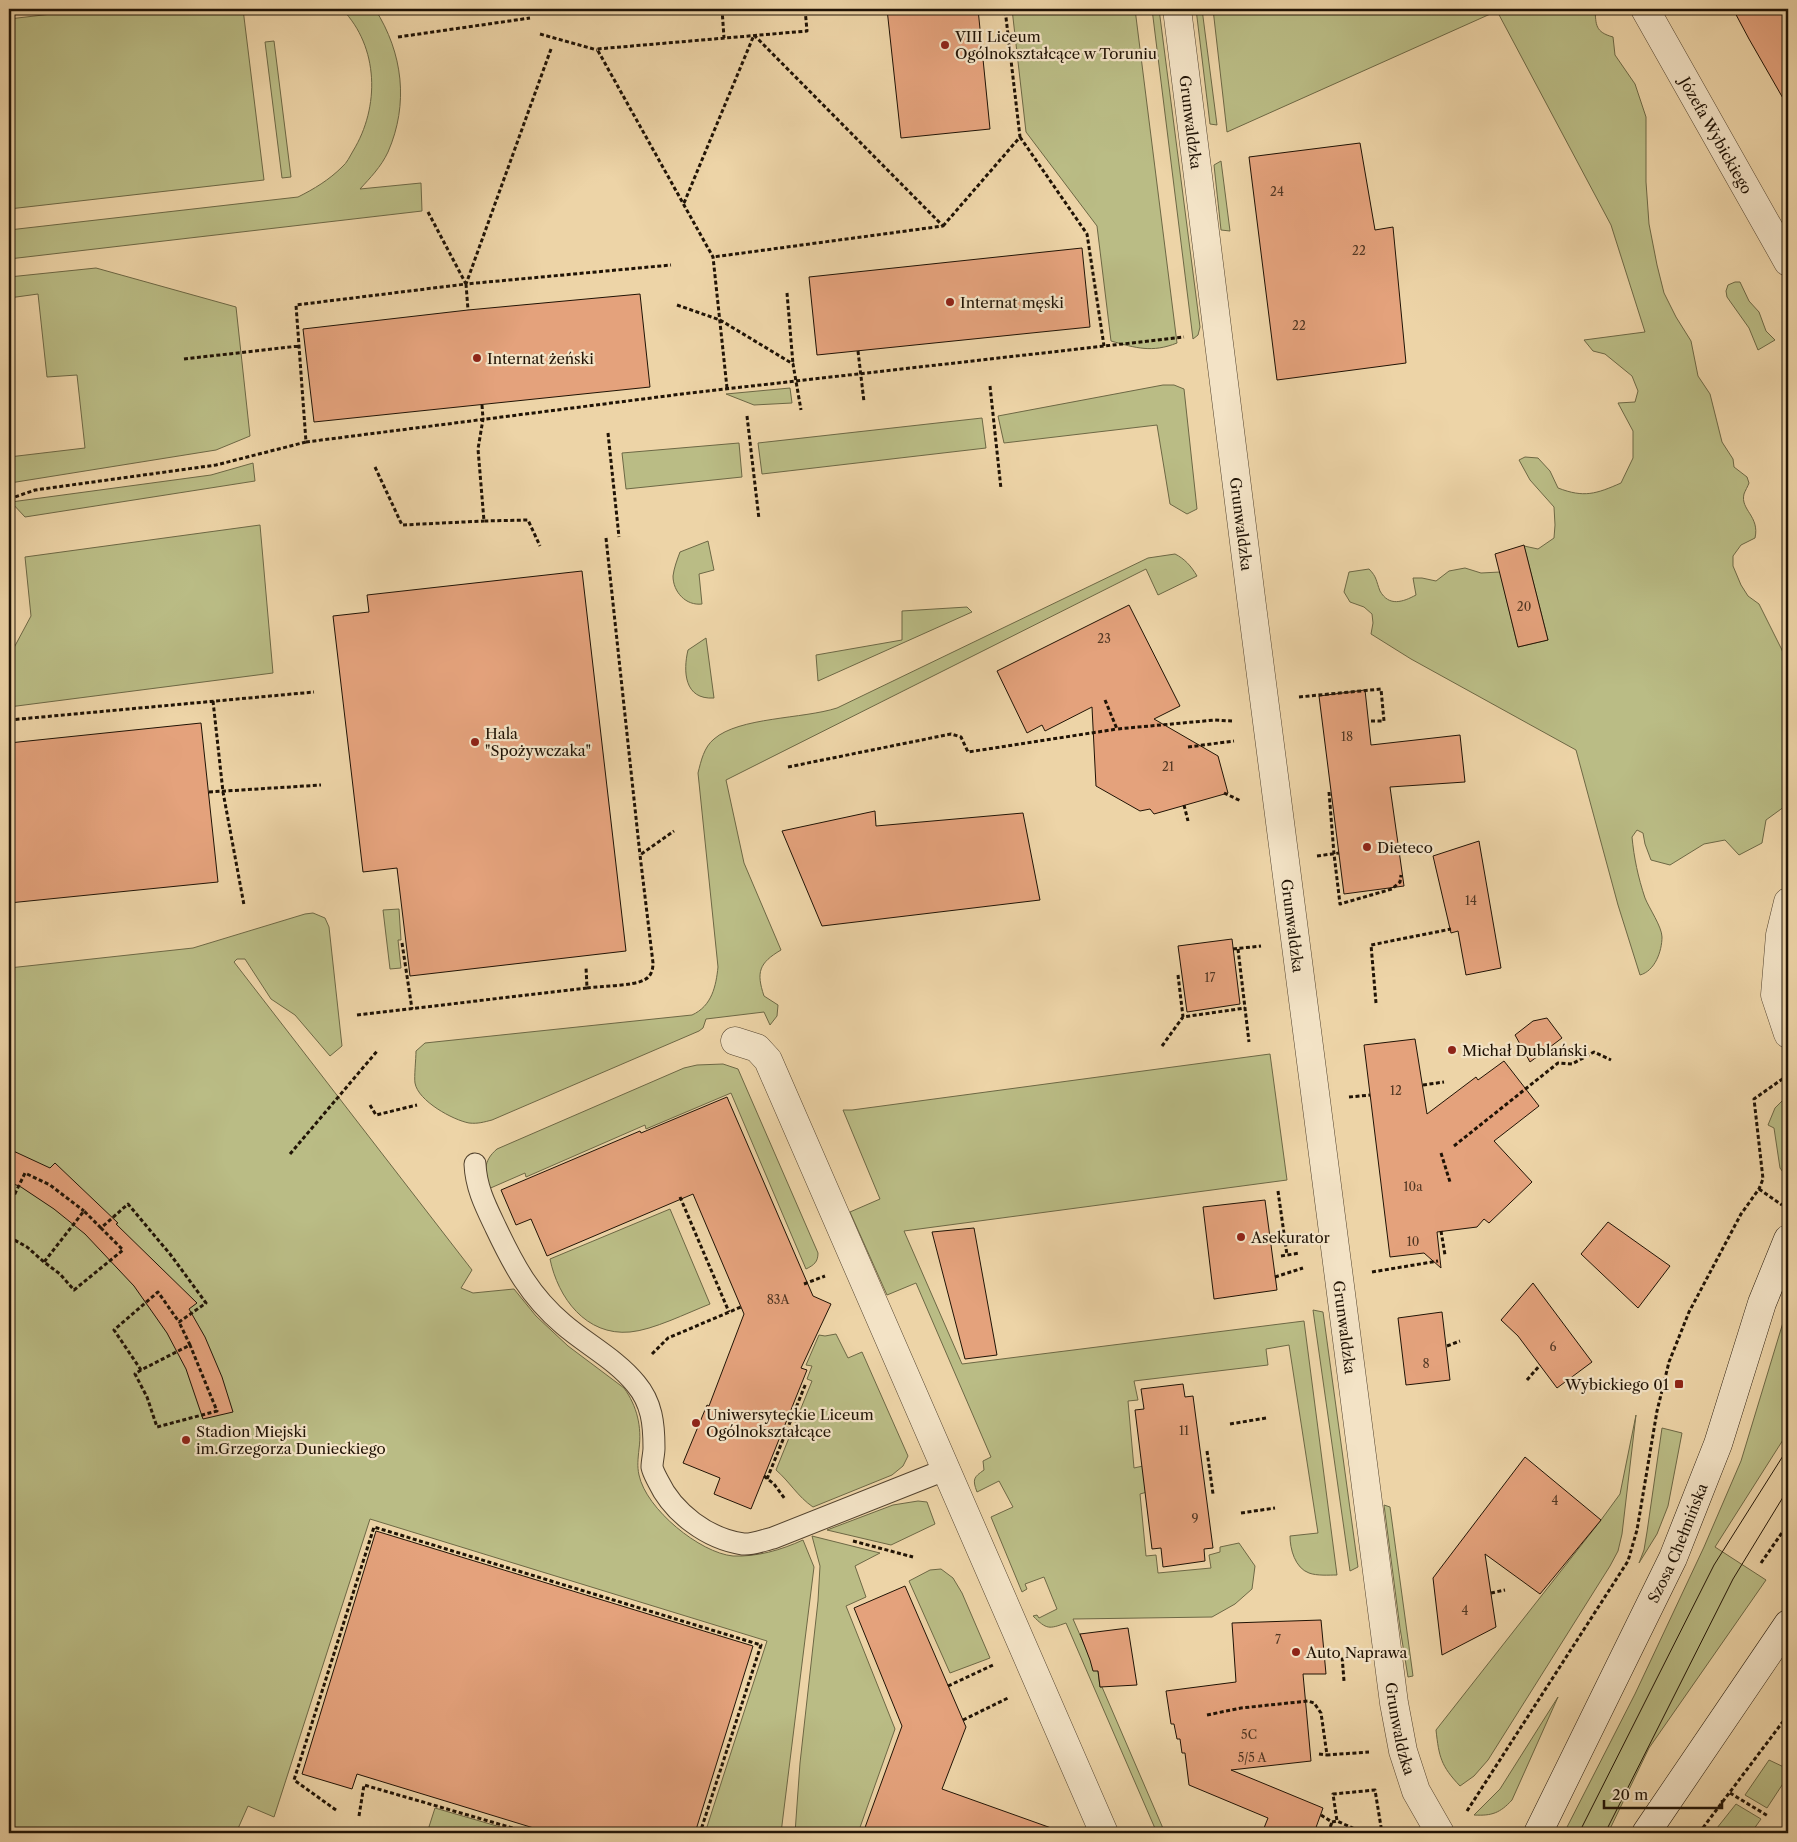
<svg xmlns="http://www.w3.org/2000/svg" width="1797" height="1842" font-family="'Libre Caslon Text',serif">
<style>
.green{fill:#babc85;stroke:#6d6845}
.building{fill:#e4a27c;stroke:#201305}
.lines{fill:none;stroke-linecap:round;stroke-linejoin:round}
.lane-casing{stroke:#53432e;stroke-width:23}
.street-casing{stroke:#53432e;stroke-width:29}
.secondary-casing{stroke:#201305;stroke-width:29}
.path{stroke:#201305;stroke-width:3;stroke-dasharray:4 2.5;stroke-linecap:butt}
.lane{stroke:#f3e3c6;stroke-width:21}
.street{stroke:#f3e3c6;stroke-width:28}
.secondary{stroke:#f3e3c6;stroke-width:28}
.tram{stroke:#201305;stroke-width:1}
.poi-dot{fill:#8f2418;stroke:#f3e3c6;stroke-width:2}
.labels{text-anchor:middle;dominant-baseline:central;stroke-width:4.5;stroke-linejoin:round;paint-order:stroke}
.number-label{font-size:12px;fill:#513723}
.poi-label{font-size:15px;fill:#201305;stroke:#f3e3c6;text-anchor:start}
.street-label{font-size:15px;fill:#201305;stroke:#f3e3c6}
</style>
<rect width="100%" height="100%" fill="#edd4a7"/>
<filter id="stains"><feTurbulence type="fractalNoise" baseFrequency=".004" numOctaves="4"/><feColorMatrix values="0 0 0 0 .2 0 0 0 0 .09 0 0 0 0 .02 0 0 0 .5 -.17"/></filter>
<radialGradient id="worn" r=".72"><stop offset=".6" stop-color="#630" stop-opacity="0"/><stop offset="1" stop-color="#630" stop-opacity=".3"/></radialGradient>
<path class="green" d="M 94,9 L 243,9 L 264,180 L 9,209 L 9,19 Z
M 342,9 L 375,9 C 403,53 409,104 388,152 C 381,167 370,178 360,189 L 421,183 L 422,211 L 9,259 L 9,230 L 298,197 C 314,189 329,180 342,167 C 347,163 350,156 353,151 C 380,107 379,47 342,9 Z
M 1012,9 L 1135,9 L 1177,343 C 1152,353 1136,348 1111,341 L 1097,226 L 1026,132 Z
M 1152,9 L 1159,9 L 1200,327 L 1198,335 L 1193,339 Z
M 1196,9 L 1202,9 L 1217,125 L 1210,124 Z
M 1213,9 L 1595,9 C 1596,25 1595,32 1613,37 L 1615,55 L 1635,84 L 1646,117 L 1646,182 L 1649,224 L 1657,265 L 1664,293 L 1676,317 L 1691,341 L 1698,376 L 1710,394 L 1722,442 L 1733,459 L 1734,467 L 1747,477 L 1749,483 C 1748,486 1745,491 1744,494 C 1740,510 1760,516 1755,538 L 1741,545 L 1733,556 L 1733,566 L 1741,585 L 1748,596 L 1759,604 L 1782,650 L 1788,668 L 1788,804 L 1766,820 L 1762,843 L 1739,855 L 1725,840 L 1704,844 L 1670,865 L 1651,860 L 1645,844 L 1643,833 L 1637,830 L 1632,837 C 1634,858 1638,877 1645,898 C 1649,908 1662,927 1662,937 C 1662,951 1655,971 1640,975 L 1618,905 L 1576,750 L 1411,659 L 1371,634 L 1373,623 L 1372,614 L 1364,607 L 1350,602 L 1344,592 L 1349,572 L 1369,569 C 1377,577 1376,581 1380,591 C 1389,607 1403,602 1416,595 L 1413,578 L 1422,578 L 1436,581 L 1449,571 L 1465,568 L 1481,573 L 1500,572 L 1518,647 L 1548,640 L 1524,546 L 1538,549 L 1554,538 L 1555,525 L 1554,507 L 1530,480 L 1519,460 L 1525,457 L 1538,458 L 1550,471 L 1558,488 C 1584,498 1596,494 1621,483 L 1633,458 L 1633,431 L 1618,403 L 1635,402 L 1638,391 L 1632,376 L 1605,354 L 1593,351 L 1584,340 L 1645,332 L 1611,225 L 1497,11 L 1227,132 Z
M 274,41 L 291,177 L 282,178 L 265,42 Z
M 1221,161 L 1230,231 L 1221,230 L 1214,165 Z
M 96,268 L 236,307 L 250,436 L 216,450 L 10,483 L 9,457 L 85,448 L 77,375 L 47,377 L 38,294 L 9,298 L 9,277 Z
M 1735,282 L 1740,282 L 1749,301 L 1759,312 L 1766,331 L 1775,340 L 1758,350 L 1749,328 L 1727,297 L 1726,291 L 1728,285 Z
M 1163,385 L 1174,385 L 1184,389 L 1197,509 L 1187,514 L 1170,504 L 1157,425 L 1004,443 L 998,416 Z
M 790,388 L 792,403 L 754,405 L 726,394 Z
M 982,418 L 986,448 L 762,474 L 758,443 Z
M 739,443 L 742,477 L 626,489 L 622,453 Z
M 253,463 L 255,481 L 25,517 L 11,502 L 211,475 Z
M 260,525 L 273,673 L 9,707 L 9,657 L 31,616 L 25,557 Z
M 708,541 L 714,570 L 699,574 L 702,604 C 686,606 673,592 673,576 C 674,568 677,560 680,552 Z
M 1175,554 C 1185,559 1191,566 1197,576 L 1158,595 L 1146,569 L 726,780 L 744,863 L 781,950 C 759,963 756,972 764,996 L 778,1005 L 777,1016 L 770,1025 L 764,1012 L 706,1019 L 703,1028 L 699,1031 L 492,1120 C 484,1122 478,1124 469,1123 C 453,1120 418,1101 415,1083 C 414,1077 416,1059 416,1051 L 425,1043 L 692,1015 C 712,1006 716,986 718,967 L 698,773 C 701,761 704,747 714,739 C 739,717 803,719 837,708 L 1148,558 Z
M 967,607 L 972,612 L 818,681 L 816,655 L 902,640 L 902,611 Z
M 706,638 L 714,698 C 684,700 683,671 688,650 Z
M 399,909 L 401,940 L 398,940 L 401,968 L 390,969 L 383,910 Z
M 313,913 L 325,918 L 329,927 L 342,1046 L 330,1056 L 295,1015 L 271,999 L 245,959 L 237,959 L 234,962 L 472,1270 L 461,1288 L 473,1293 L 514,1289 L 536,1316 L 568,1346 L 624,1388 C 637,1406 642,1427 639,1449 C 638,1459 637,1466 639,1475 C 646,1509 700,1553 733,1556 C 757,1557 781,1550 803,1540 L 814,1567 L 781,1833 L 705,1833 L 767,1641 L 370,1519 L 274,1817 L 248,1806 L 236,1833 L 9,1833 L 9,968 L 193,948 L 305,914 Z
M 1270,1054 L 1287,1180 L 904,1231 L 962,1364 L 1304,1321 L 1337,1575 C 1329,1575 1317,1576 1309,1573 C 1295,1568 1290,1549 1290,1536 L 1318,1533 L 1289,1345 L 1266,1349 L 1268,1365 L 1134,1381 L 1138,1400 L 1128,1401 L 1134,1468 L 1143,1466 L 1147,1492 L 1140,1494 L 1146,1556 L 1156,1555 L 1158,1573 L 1211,1568 L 1209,1555 L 1220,1552 L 1220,1547 L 1239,1543 L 1255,1566 L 1252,1589 L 1235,1604 L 1212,1617 L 1073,1619 L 1091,1660 L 1098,1671 L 1100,1687 L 1102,1687 L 1165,1833 L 1157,1833 L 1066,1623 C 1049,1629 1047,1630 1033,1616 L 1037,1615 L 1039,1618 L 1057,1609 L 1044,1577 L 1025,1584 L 1027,1589 L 1022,1592 L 991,1517 L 1013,1507 L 999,1481 L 977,1492 C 972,1479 974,1477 984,1470 L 983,1461 L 991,1457 L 916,1283 L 887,1295 L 850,1212 L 880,1199 L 843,1110 L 852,1110 Z
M 723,1064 L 738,1069 L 818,1253 C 818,1262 814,1265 806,1269 L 731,1093 L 646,1129 L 645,1125 L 526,1177 L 525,1173 L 486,1190 C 486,1171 482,1162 497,1149 L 684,1068 L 697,1065 Z
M 1788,1095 L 1788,1179 L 1780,1168 L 1774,1128 L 1768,1125 L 1775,1108 Z
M 670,1209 L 710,1304 C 687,1313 653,1330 630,1332 C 586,1336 558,1298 550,1259 Z
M 1788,1306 L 1788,1432 L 1715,1547 L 1766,1580 L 1649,1748 L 1608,1833 L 1564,1833 L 1635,1694 L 1704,1547 L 1741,1461 Z
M 1313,1310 L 1323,1312 L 1358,1567 L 1350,1571 Z
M 836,1334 L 848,1358 L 862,1352 L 908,1456 L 903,1466 L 892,1475 L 813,1507 C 798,1497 789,1481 776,1470 L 812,1381 L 807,1379 L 812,1366 L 806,1365 L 819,1335 L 825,1336 Z
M 1636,1415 L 1622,1534 L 1618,1551 L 1610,1566 L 1488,1760 L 1474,1776 L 1460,1786 C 1441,1766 1439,1757 1436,1730 L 1601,1520 L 1620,1494 Z
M 1662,1428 L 1682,1433 L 1668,1506 L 1657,1534 L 1639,1563 L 1644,1550 L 1647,1532 Z
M 918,1501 L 927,1502 L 935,1524 L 891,1545 L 827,1530 L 893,1505 Z
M 1384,1505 L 1390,1507 L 1413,1676 L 1408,1677 L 1400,1628 Z
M 812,1536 L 880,1553 L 855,1566 L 866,1597 L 846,1606 L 895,1729 L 858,1833 L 795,1833 L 800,1763 L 818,1601 L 820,1566 Z
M 941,1569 L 953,1578 L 962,1593 L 990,1658 L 950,1673 L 909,1581 L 930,1570 Z
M 1558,1697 L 1512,1800 C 1500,1813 1492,1816 1474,1815 L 1500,1789 Z
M 1769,1760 L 1788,1769 L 1788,1776 L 1767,1808 L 1745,1795 Z
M 1736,1804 L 1761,1819 L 1751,1833 L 1713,1833 Z
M 435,1808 L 521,1833 L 427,1833 Z"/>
<path class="building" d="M 887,9 L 978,9 L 990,129 L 901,138 Z
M 1733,9 L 1788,9 L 1788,107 L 1749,39 Z
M 1360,143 L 1375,230 L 1393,227 L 1406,363 L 1277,380 L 1249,157 Z
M 1082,248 L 1090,327 L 817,355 L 809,277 Z
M 640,294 L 650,387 L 314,422 L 303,329 L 468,310 Z
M 1524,545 L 1548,640 L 1518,647 L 1495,554 Z
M 582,571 L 626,951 L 410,976 L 397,868 L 363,872 L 333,616 L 369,612 L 367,595 Z
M 1129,605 L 1180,706 L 1154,719 L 1218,756 L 1228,793 L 1154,814 L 1150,809 L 1140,811 L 1096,786 L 1092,707 L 1045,731 L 1042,725 L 1027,733 L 997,671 Z
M 1365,690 L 1371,745 L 1460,735 L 1465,782 L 1390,787 L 1404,886 L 1344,894 L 1319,696 Z
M 201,723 L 218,882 L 9,903 L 9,743 Z
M 875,811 L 876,826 L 1023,813 L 1040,900 L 822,926 L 782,831 Z
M 1479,841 L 1501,968 L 1466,975 L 1458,931 L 1451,933 L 1433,856 Z
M 1232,939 L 1240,1004 L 1187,1012 L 1178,946 Z
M 1547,1018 L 1562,1038 L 1530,1062 L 1515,1035 L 1533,1021 Z
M 1415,1039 L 1427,1114 L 1476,1077 L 1478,1080 L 1504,1061 L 1539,1106 L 1494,1141 L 1532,1182 L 1489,1223 L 1484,1219 L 1477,1227 L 1437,1232 L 1441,1268 L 1424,1253 L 1390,1257 L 1364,1045 Z
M 727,1097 L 813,1296 L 831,1304 L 801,1368 L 807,1370 L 751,1509 L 714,1494 L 720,1478 L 683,1463 L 707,1405 L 709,1406 L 744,1314 L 693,1194 L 547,1256 L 531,1219 L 516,1225 L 501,1190 L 640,1131 L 641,1133 Z
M 9,1149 L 50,1168 L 55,1163 L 118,1223 L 116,1224 L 197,1303 L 189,1309 L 205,1337 L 222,1377 L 233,1412 L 203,1419 L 186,1369 L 167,1333 L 134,1286 L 85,1234 L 54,1209 L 21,1187 L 9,1182 Z
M 1265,1200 L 1277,1290 L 1214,1299 L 1203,1207 Z
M 1608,1222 L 1670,1266 L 1638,1308 L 1581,1254 Z
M 974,1228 L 997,1355 L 965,1359 L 932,1232 Z
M 1533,1283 L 1592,1362 L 1557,1388 L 1518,1336 L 1501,1320 Z
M 1442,1312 L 1450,1380 L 1406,1385 L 1398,1318 Z
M 1183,1384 L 1185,1397 L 1193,1396 L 1213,1548 L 1204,1549 L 1205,1561 L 1163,1567 L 1161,1548 L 1152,1549 L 1135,1410 L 1144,1409 L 1141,1389 Z
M 1525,1457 L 1601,1520 L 1540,1594 L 1485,1554 L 1496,1627 L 1442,1655 L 1433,1578 Z
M 376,1531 L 753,1646 L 695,1833 L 550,1833 L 357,1774 L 352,1789 L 302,1774 Z
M 905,1586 L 966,1727 L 942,1789 L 1054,1829 L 1054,1833 L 863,1833 L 902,1726 L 854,1608 Z
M 1321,1620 L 1326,1674 L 1303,1674 L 1311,1761 L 1231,1770 L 1323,1808 L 1314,1833 L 1262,1833 L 1268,1818 L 1189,1785 L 1185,1753 L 1182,1753 L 1180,1739 L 1177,1739 L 1174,1724 L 1171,1724 L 1166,1691 L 1236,1682 L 1232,1623 Z
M 1128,1628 L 1137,1685 L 1100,1687 L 1098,1671 L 1093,1671 L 1090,1660 L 1080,1634 Z"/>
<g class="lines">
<defs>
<path id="lane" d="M 475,1164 C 476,1188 486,1207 496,1228 C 514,1266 530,1296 563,1324 C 586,1344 617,1360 636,1384 C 652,1403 654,1424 654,1448 C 654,1454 652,1461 652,1467 C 653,1472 656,1477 658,1481 C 673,1513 708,1539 743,1544 C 752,1545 764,1540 773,1538 L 947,1469"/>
<g id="street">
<path id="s1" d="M 1177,9 C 1247,574 1320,1138 1394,1703 L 1403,1751 L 1416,1791 L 1440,1833"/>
<path id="s2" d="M 1645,9 L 1788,262"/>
<path d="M 1788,902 L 1780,935 L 1775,995 L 1788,1034"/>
<path d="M 735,1041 L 757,1048 L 768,1060 L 1104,1833"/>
</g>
<g id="secondary">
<path id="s3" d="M 1538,1833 L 1673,1558 L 1718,1444 L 1762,1303 L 1788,1239"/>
<path d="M 1646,1833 L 1788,1624"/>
</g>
</defs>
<use href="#lane" class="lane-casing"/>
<use href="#street" class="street-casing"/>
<use href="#secondary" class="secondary-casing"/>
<path class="path" d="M 722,9 L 724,38
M 540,34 L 597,50
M 398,37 L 530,18
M 551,49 L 466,284 L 671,265
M 1020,137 L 1087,234 L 1104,346
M 684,203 L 754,35 L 943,226 L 713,257
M 428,212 L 466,284 L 296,305 L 306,442 L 690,393 L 1184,337
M 943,226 L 1020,137 L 1005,9
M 466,284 L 468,310
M 787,293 L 793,364
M 677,305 L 720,320 L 793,364 L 801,410
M 858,351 L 864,402
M 184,359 L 299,346
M 990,386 L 1001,489
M 727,388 L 713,257 L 597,49 L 807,31 L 805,9
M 482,405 L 483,419 L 478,449 L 484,521 L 528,520 L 540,546
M 747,416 L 759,519
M 608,433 L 619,537
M 375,467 L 402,525 L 484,521
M 9,499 L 35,490 L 216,465 L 306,442
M 606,538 L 640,855
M 1299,697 L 1381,689 L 1384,721 L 1369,721
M 1105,700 L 1117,729 L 1215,720 L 1232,721
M 213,701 L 223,792 L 244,905
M 9,720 L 314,692
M 1188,747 L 1234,741
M 788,767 L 951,734 L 961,737 L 968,752 L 1117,729
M 209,792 L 321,785
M 1329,792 L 1334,854 L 1340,904 L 1392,889 L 1400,882 L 1401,875
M 1224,793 L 1241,801
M 1184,805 L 1188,821
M 1317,856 L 1339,853
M 402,943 L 412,1009
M 1233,949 L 1261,946
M 1238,949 L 1249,1042
M 1178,975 L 1183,1017 L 1245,1008
M 587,988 C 601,986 633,986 644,980 C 651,977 653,970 653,963 L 640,855 L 674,831
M 1376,1003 L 1371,945 L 1451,929
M 357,1015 L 587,988 L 586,967
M 1162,1046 L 1183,1017
M 1423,1085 L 1444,1082
M 1349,1097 L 1370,1095
M 370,1105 L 376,1115 L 417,1105
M 1454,1146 L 1558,1063 L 1572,1064 L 1594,1052 L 1611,1060
M 1441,1153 L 1450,1182
M 290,1154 L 378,1050
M 1759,1189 L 1782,1205
M 1278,1191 L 1287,1255
M 680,1197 L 729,1312
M 9,1206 L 25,1173 L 50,1185 L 84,1211
M 101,1228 L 84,1211 L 44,1262 L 60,1274 L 74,1290 L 123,1250 L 101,1228 L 128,1204 L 170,1254 L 206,1303 L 179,1322 L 158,1292 L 114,1330 L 141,1370 L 190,1345 L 179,1322
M 1441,1231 L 1445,1255
M 9,1237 L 27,1247 L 44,1262
M 1281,1256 L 1300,1253
M 1372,1272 L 1438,1261
M 1275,1277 L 1303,1268
M 804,1284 L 825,1276
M 1447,1346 L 1460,1341
M 652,1354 L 668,1338 L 741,1307
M 141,1370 L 135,1374 L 147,1397 L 157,1427 L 217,1411 L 190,1345
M 1527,1380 L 1540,1365
M 1230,1424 L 1266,1418
M 1207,1451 L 1213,1494
M 764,1476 L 774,1484 L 785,1499
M 767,1479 L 806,1383
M 1241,1513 L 1275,1508
M 853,1541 L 913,1557
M 1761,1563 L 1788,1524
M 1491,1593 L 1505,1590
M 1324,1656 L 1342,1656 L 1344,1681
M 948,1686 L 993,1665
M 1207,1715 L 1241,1708 L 1308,1701 L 1314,1703 L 1321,1713 L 1327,1755 L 1369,1752
M 963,1720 L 1008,1698
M 1319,1754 L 1327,1755
M 1730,1793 L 1768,1816
M 336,1810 L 294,1780 L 374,1527 L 761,1645 L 700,1833
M 1467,1811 L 1628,1561 L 1637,1530 L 1657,1411 L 1669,1362 L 1689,1312 L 1741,1214 L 1759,1189 L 1763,1179 L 1754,1099 L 1788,1075
M 1321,1815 L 1332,1822 L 1337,1821
M 359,1816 L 364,1785 L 530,1833
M 1328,1833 L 1332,1822
M 1357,1833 L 1357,1830 L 1337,1821 L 1333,1794 L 1375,1790 L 1382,1833
M 1699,1833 L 1788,1715"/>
<use href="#lane" class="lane"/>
<use href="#street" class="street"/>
<use href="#secondary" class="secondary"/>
<path class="tram" d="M 1579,1833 L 1714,1565 L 1788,1448
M 1605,1833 L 1733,1579 L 1788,1489"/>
</g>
<g class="poi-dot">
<circle cx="945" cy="45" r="5"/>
<circle cx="950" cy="302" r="5"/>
<circle cx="477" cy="358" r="5"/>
<circle cx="475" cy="742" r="5"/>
<circle cx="1367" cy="847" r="5"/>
<circle cx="1452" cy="1050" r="5"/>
<circle cx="1241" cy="1237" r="5"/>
<rect x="1674" y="1379" width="10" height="10" rx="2.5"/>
<circle cx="696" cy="1423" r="5"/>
<circle cx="186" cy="1440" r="5"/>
<circle cx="1296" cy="1652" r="5"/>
</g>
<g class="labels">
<g class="number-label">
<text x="1277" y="191">24</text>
<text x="1359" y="250">22</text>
<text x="1299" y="325">22</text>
<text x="1524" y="606">20</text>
<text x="1104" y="638">23</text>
<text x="1347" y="736">18</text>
<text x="1168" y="766">21</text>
<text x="1471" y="900">14</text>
<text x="1210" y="977">17</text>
<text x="1396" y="1090">12</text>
<text x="1413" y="1186">10a</text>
<text x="1413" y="1241">10</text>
<text x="778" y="1299">83A</text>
<text x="1553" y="1346">6</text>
<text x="1426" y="1363">8</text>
<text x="1184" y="1430">11</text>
<text x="1555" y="1500">4</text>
<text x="1195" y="1518">9</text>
<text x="1465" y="1610">4</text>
<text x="1278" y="1639">7</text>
<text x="1249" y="1734">5C</text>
<text x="1252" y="1757">5/5 A</text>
</g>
<g class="poi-label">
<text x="955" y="36">VIII Liceum<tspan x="955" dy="17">Ogólnokształcące w Toruniu</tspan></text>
<text x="960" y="302">Internat męski</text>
<text x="487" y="358">Internat żeński</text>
<text x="485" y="733">Hala<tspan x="485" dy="17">"Spożywczaka"</tspan></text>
<text x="1377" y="847">Dieteco</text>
<text x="1462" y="1050">Michał Dublański</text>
<text x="1251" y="1237">Asekurator</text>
<text x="1669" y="1384" text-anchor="end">Wybickiego 01</text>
<text x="706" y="1414">Uniwersyteckie Liceum<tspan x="706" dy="17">Ogólnokształcące</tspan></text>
<text x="196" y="1431">Stadion Miejski<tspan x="196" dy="17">im.Grzegorza Dunieckiego</tspan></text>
<text x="1306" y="1652">Auto Naprawa</text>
</g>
<g class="street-label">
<text stroke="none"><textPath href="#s1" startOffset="114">Grunwaldzka</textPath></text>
<text stroke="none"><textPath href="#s2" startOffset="145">Józefa Wybickiego</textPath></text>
<text stroke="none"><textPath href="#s1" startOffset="519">Grunwaldzka</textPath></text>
<text stroke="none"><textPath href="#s1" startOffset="924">Grunwaldzka</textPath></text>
<text stroke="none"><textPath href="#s1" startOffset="1329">Grunwaldzka</textPath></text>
<text stroke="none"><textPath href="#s3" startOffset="322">Szosa Chełmińska</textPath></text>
<text stroke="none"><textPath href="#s1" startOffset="1734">Grunwaldzka</textPath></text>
</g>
</g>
<rect width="1797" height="1842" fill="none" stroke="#edd4a7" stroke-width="30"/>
<rect x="10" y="10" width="1777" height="1822" fill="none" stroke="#201305" stroke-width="2.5"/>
<rect x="15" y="15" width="1767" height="1812" fill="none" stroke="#201305"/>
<path d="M1604 1800v8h118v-8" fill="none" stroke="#201305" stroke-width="2.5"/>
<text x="1612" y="1800" font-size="15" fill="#201305" stroke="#f3e3c6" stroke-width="4" paint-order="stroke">20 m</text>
<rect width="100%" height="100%" filter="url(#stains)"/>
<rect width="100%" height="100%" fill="url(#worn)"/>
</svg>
